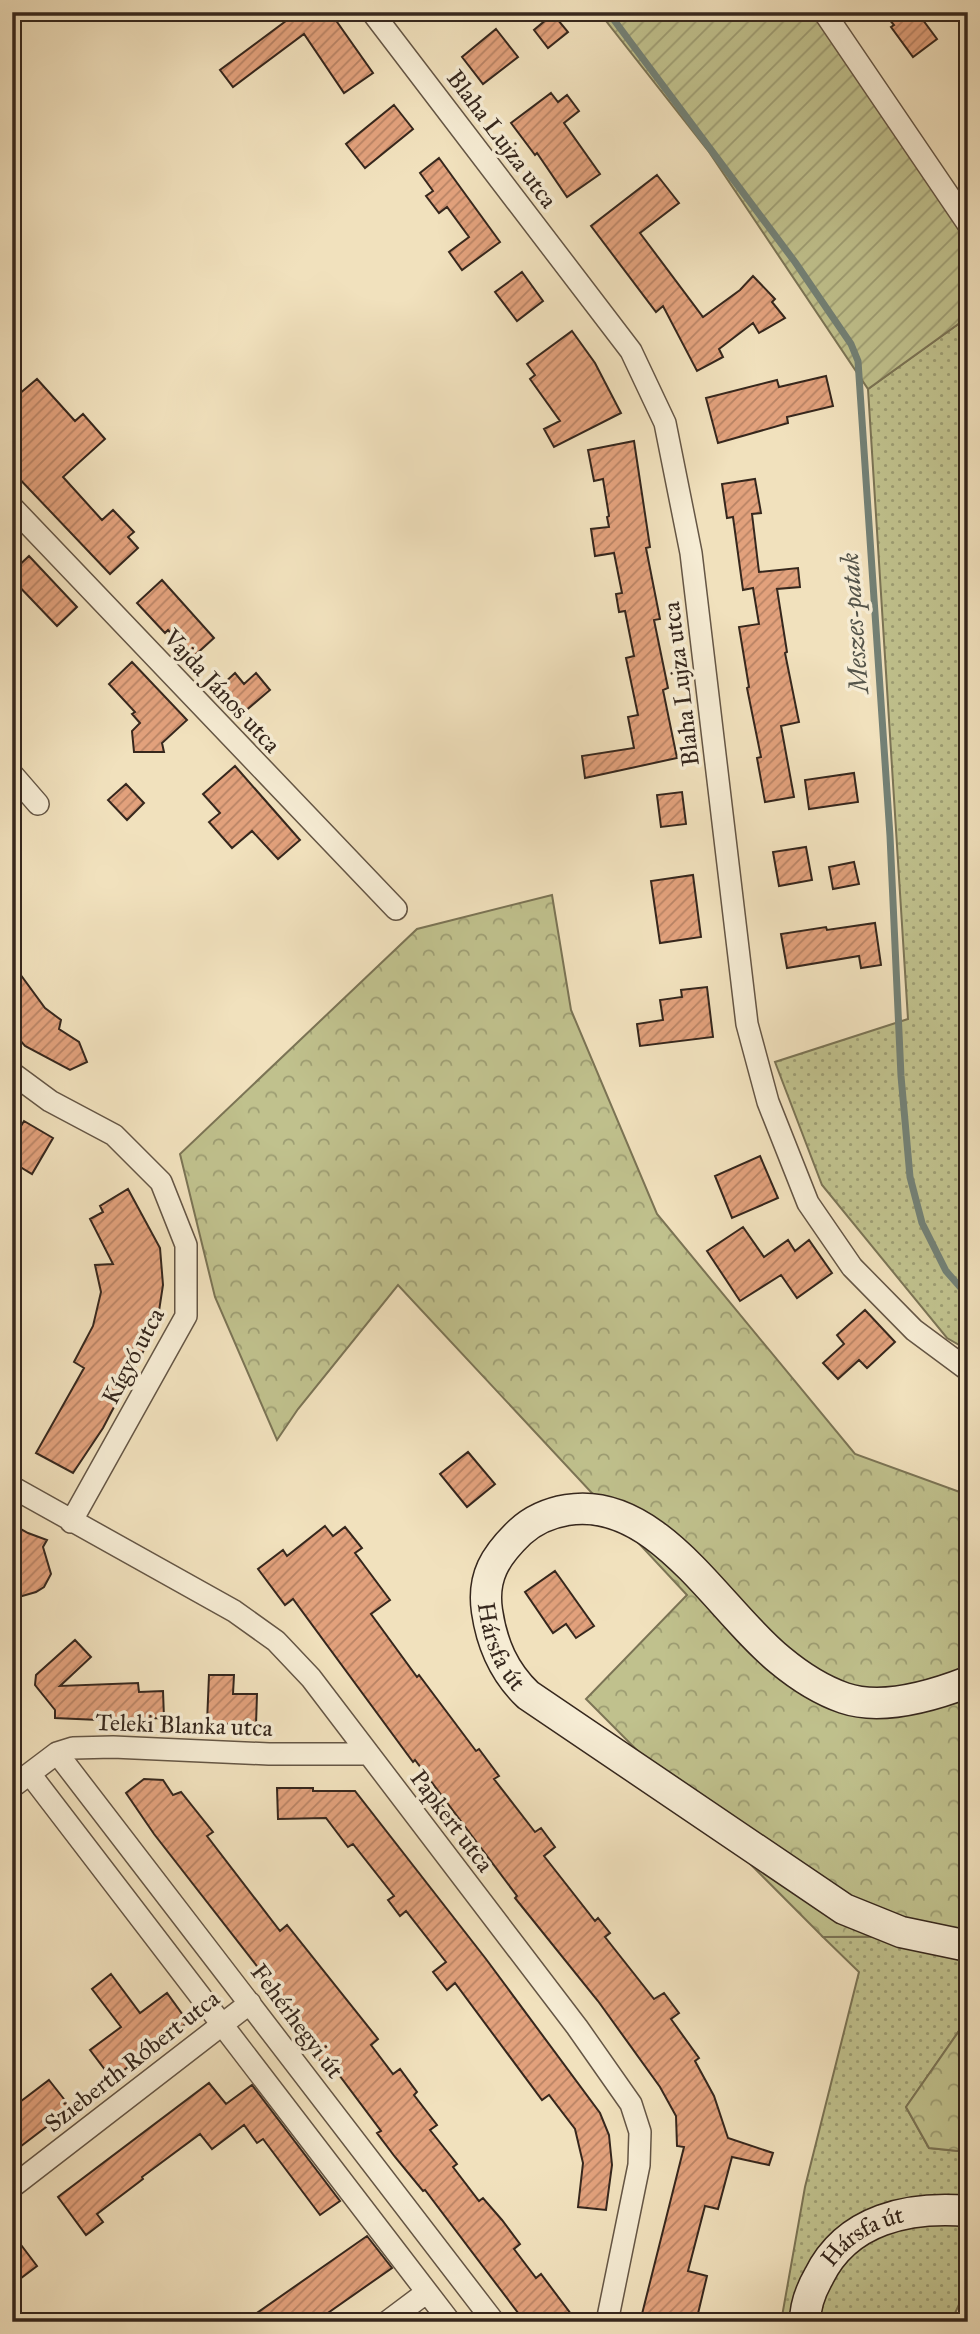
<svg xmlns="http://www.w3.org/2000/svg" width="980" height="2334" font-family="'IM FELL Great Primer',serif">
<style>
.grass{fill:url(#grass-dots);stroke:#7b7455;stroke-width:2}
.forest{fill:url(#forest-crowns);stroke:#7b7455;stroke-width:2}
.garden{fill:url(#garden-furrows);stroke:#7b7455;stroke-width:2}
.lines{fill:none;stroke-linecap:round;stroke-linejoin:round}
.stream{stroke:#738176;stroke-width:7}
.building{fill:url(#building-hatch);stroke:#36271d;stroke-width:2}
.street-casing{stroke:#655645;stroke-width:24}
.secondary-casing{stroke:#36271d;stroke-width:33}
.street{stroke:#f6ecd4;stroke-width:21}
.secondary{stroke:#f6ecd4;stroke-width:30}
.labels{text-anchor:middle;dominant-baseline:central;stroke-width:7;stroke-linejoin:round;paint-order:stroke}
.street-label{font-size:24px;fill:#36271d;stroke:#f6ecd4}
.water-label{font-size:26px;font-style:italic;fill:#54544a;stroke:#f6ecd4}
</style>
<defs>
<pattern id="grass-dots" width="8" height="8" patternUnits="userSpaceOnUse" patternTransform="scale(1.75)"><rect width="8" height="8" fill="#c0c18d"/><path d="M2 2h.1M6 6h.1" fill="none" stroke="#9d9d73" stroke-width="1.8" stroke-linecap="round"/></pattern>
<pattern id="forest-crowns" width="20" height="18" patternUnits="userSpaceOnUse" patternTransform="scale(1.75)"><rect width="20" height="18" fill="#c0c18d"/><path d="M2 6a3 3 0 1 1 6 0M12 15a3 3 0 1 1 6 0" fill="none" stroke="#9d9d73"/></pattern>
<pattern id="garden-furrows" width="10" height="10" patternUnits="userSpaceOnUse" patternTransform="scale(1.75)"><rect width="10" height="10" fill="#c0c18d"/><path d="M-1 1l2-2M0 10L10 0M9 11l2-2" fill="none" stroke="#9d9d73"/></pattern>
<pattern id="building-hatch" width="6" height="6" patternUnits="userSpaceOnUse" patternTransform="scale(1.75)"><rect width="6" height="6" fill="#e2a17c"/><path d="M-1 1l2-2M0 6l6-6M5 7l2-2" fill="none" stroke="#b88365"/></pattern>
</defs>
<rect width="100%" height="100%" fill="#f1e1bd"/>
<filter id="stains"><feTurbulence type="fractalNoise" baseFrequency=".00286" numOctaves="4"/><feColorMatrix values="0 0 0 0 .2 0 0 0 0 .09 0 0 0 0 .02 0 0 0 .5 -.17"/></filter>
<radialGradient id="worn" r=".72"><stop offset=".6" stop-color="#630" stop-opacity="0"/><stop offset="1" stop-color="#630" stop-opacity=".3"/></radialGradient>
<path class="grass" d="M 968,317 L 968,1350 L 947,1338 L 822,1185 L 775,1062 L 908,1019 L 868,389 Z
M 968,1936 L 968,2018 L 906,2107 L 929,2148 L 968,2152 L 968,2285 L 951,2322 L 781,2322 L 805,2187 L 859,1972 L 823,1937 Z"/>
<path class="forest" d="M 552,895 L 571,1010 L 657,1214 L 855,1454 L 968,1495 L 968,1936 L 823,1937 L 586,1699 L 687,1595 L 398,1285 L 298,1409 L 277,1440 L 215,1297 L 180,1154 L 417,929 Z
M 968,2018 L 968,2152 L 929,2148 L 906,2107 Z"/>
<path class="garden" d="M 599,12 L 823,12 L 968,237 L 968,317 L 868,389 L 709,152 Z"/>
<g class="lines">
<path class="stream" d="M 608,12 L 795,262 L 851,344 L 858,361 L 890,836 L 901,1076 L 910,1177 L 922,1223 L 946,1271 L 968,1296"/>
</g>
<path class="building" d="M 298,12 L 330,12 L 373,73 L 344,93 L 304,34 L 233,87 L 220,70 Z
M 883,12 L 917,12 L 937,39 L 913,57 L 891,27 L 894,25 Z
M 553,14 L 568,32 L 548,48 L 534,30 Z
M 496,29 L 518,57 L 483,84 L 462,57 Z
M 551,93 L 558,102 L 567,95 L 579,111 L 564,123 L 600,174 L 567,197 L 537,153 L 535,155 L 511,123 Z
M 394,105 L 413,129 L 365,168 L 346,144 Z
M 439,158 L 500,242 L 462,270 L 449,252 L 469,237 L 447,207 L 439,213 L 426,196 L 433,191 L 420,173 Z
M 657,175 L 679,203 L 640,233 L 703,317 L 740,290 L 753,276 L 775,299 L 772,302 L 785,318 L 759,333 L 753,323 L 719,349 L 723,357 L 697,371 L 663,306 L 656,312 L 591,226 Z
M 522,272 L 543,301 L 517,321 L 495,292 Z
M 572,331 L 595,363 L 621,413 L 554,447 L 544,429 L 560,421 L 530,379 L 535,375 L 527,364 Z
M 826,376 L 833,406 L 787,417 L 788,423 L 718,443 L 706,398 L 777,380 L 779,387 Z
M 37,379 L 75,421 L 83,414 L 105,439 L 63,477 L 102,520 L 113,510 L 134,532 L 128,537 L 138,548 L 110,574 L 12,471 L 12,400 Z
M 634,441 L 650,547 L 646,548 L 660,619 L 654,620 L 668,688 L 663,690 L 677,758 L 585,778 L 582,756 L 634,748 L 628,717 L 638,715 L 626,658 L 634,656 L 625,611 L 619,612 L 616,594 L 622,593 L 614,553 L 595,556 L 591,529 L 609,527 L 607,517 L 609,516 L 603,479 L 594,481 L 588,450 Z
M 755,479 L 761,513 L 752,514 L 759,572 L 798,568 L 800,587 L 777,589 L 787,652 L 785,653 L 799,722 L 781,726 L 794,797 L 765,802 L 757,758 L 761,757 L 747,688 L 749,687 L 739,627 L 759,624 L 753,588 L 743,590 L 733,517 L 727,518 L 722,484 Z
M 29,556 L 77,607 L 57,626 L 12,579 L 12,572 Z
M 162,580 L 214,638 L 193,657 L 168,630 L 165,633 L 137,603 Z
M 132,662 L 187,720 L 162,743 L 164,752 L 134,752 L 132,731 L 140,723 L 132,714 L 135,712 L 109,684 Z
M 235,673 L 244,684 L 256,673 L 270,690 L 243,713 L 220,687 Z
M 235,766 L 300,840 L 278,859 L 252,831 L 232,848 L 209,822 L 220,813 L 203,794 Z
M 854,773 L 858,802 L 809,809 L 805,780 Z
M 126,784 L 144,803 L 127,820 L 108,800 Z
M 682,792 L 686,824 L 661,827 L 657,795 Z
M 806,847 L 812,880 L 779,886 L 773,852 Z
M 854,862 L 859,884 L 833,889 L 829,867 Z
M 693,875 L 701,937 L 660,943 L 651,881 Z
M 875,923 L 881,965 L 861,968 L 859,956 L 787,968 L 781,934 L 826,927 L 827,930 Z
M 12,963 L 45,1008 L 61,1020 L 59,1029 L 79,1042 L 87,1062 L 70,1070 L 25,1046 L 12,1031 Z
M 707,987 L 713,1037 L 640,1046 L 637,1024 L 663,1020 L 660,1000 L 682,997 L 681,990 Z
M 24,1121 L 53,1138 L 32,1174 L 12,1162 L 12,1141 Z
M 760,1156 L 778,1198 L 732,1218 L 715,1176 Z
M 128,1189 L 160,1248 L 163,1285 L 159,1311 L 146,1346 L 103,1428 L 73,1473 L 36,1453 L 84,1368 L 74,1362 L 93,1326 L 101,1292 L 95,1265 L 113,1264 L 90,1219 L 103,1212 L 100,1206 Z
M 743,1227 L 764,1257 L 788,1240 L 795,1251 L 809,1240 L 832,1273 L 797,1298 L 781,1275 L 740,1301 L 707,1251 Z
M 865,1310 L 895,1342 L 867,1368 L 859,1360 L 838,1379 L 823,1363 L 844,1344 L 837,1335 Z
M 468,1452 L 495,1484 L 467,1507 L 440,1474 Z
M 12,1524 L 28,1533 L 47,1540 L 43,1547 L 51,1574 L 44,1587 L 36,1592 L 12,1599 Z
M 325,1526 L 333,1536 L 345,1527 L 362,1548 L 355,1553 L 390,1600 L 371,1614 L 417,1677 L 419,1675 L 476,1751 L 479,1749 L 499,1776 L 494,1779 L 535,1832 L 541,1828 L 555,1847 L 544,1856 L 595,1921 L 598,1918 L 610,1933 L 605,1937 L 654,1999 L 664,1993 L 679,2013 L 671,2019 L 699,2058 L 695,2061 L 714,2096 L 728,2138 L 773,2153 L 769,2165 L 732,2157 L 718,2209 L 705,2206 L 688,2271 L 707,2276 L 696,2322 L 640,2322 L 684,2147 L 677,2146 L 676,2116 L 660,2087 L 598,2001 L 515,1898 L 517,1896 L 415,1760 L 413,1762 L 293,1599 L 285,1605 L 258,1569 L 283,1550 L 287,1556 Z
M 555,1571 L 594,1626 L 576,1638 L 566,1624 L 553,1633 L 525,1592 Z
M 75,1640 L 91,1657 L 60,1686 L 138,1683 L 139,1692 L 163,1691 L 164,1718 L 99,1720 L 55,1718 L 55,1710 L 35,1685 L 36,1675 Z
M 209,1675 L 234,1675 L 233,1694 L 257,1694 L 256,1725 L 207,1723 Z
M 144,1779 L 163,1780 L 173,1795 L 181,1792 L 213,1832 L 207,1836 L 280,1931 L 287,1925 L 378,2039 L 371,2045 L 393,2074 L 400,2069 L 417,2092 L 414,2095 L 437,2125 L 430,2130 L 457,2164 L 453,2167 L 479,2201 L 483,2198 L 502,2220 L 520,2244 L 514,2249 L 536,2278 L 541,2274 L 577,2322 L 525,2322 L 425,2190 L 423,2191 L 395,2157 L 377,2133 L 381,2131 L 336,2071 L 331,2075 L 317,2057 L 323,2051 L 154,1834 L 126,1793 Z
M 277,1788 L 313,1788 L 313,1791 L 355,1791 L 486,1959 L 600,2113 L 609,2135 L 612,2165 L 606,2210 L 578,2207 L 583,2163 L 575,2129 L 549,2095 L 542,2100 L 455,1983 L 447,1990 L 433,1972 L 446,1962 L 406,1911 L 400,1916 L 388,1900 L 394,1896 L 353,1844 L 348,1847 L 326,1818 L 278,1819 Z
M 111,1974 L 140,2013 L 167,1993 L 188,2022 L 112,2079 L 90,2050 L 121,2027 L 92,1989 Z
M 49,2080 L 71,2108 L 12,2153 L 12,2108 Z
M 209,2083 L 226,2104 L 252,2085 L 340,2201 L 320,2215 L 263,2139 L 257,2143 L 244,2125 L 212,2149 L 200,2134 L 142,2177 L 143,2179 L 97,2214 L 103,2222 L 86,2235 L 58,2197 Z
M 12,2233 L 37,2266 L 12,2285 Z
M 367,2236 L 392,2268 L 315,2322 L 244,2322 Z"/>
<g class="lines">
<defs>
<path id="street" d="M 372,12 L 631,351 L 665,423 L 691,553 L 747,1024 L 768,1102 L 808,1203 L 852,1267 L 914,1330 L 968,1370
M 824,12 L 968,224
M 12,507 L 396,909
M 12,774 L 38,804
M 12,1073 L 50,1101 L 114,1135 L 161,1182 L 186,1245 L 186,1316 L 71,1522
M 12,1487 L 234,1611 L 276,1641 L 311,1678 L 577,2027 L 631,2104 L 640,2132 L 639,2165 L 607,2322
M 57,1753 L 494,2322
M 30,1774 L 450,2322
M 12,1787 L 57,1753 L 73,1748 L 113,1747 L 269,1754 L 367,1754
M 12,2187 L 250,2003
M 387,2322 L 427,2292"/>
<g id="secondary">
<path id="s1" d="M 968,1682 C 932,1696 882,1711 844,1698 C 821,1690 798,1675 780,1660 C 719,1611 657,1495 567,1510 C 549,1513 533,1520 520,1532 C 495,1556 482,1577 487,1611 C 492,1645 504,1672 528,1695 L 844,1909 L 901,1932 L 968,1946"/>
<path id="s2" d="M 805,2322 C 805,2305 811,2290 819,2276 C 847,2219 909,2206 968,2211"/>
</g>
</defs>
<use href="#street" class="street-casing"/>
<use href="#secondary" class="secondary-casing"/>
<use href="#street" class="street"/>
<use href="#secondary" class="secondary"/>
</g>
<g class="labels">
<g class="street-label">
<text transform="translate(502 139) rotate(53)">Blaha Lujza utca</text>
<text transform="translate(681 684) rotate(-97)">Blaha Lujza utca</text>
<text transform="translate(222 691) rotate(47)">Vajda János utca</text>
<text transform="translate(133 1356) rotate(-62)">Kígyó utca</text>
<text stroke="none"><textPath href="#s1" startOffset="653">Hársfa út</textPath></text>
<text transform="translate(184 1725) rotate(2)">Teleki Blanka utca</text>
<text transform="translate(452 1821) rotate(53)">Papkert utca</text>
<text transform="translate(297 2021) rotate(53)">Fehérhegyi út</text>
<text transform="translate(132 2061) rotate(-38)">Szieberth Róbert utca</text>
<text stroke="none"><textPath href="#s2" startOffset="110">Hársfa út</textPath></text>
</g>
<g class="water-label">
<text transform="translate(854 623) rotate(-94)">Meszes-patak</text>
</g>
</g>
<rect width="980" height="2334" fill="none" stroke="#f1e1bd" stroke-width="42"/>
<rect x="14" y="14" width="952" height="2306" fill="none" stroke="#36271d" stroke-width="3.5"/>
<rect x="21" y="21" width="938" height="2292" fill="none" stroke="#36271d" stroke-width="2"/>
<rect width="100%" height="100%" filter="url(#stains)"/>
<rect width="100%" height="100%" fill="url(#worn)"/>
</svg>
